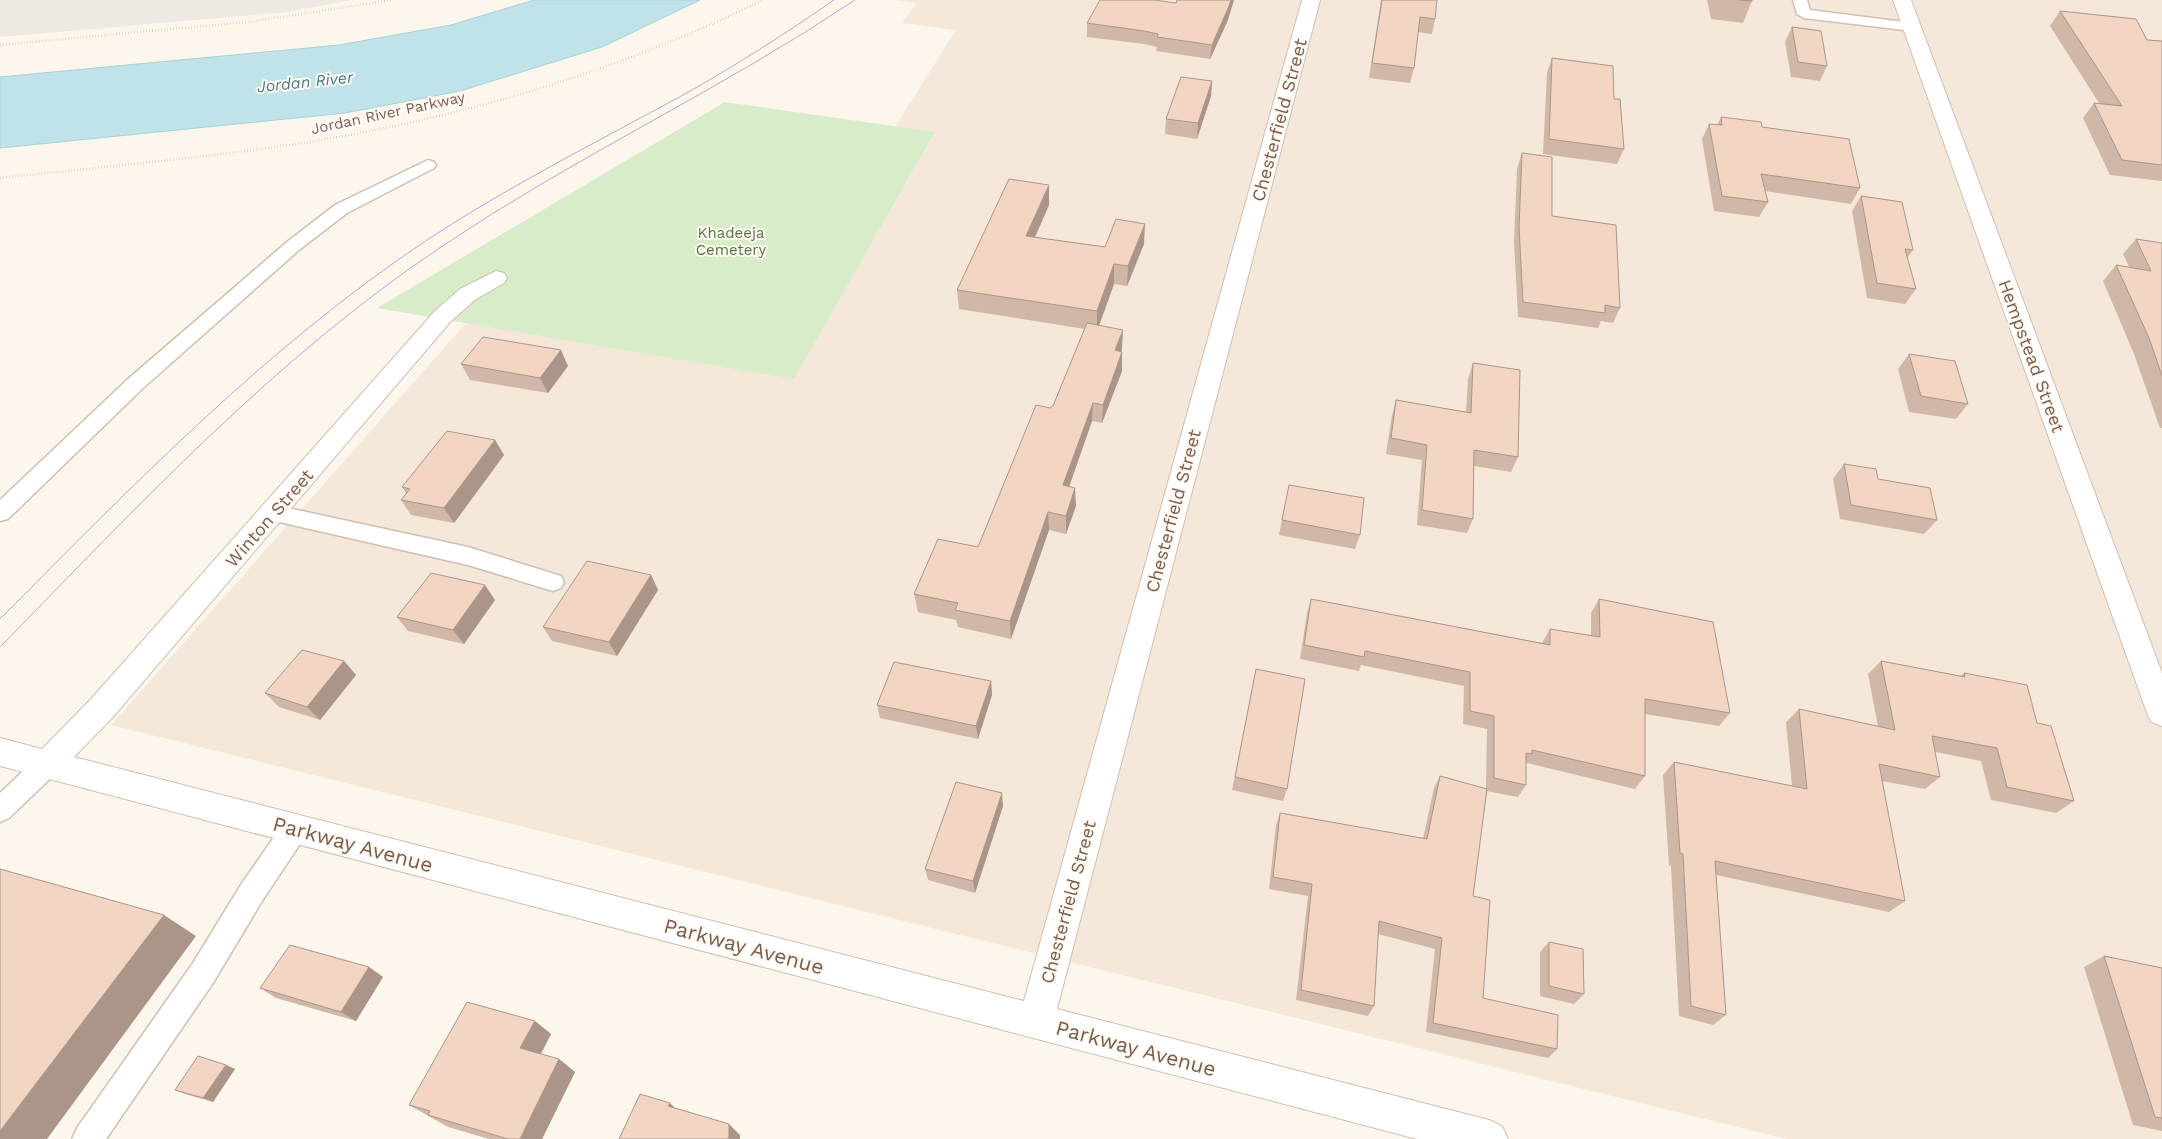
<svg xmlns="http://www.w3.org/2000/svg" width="2162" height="1139" font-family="'Work Sans',sans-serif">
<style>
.residential{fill:#f5e8da}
.industrial{fill:#efe9e4}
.green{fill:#d8ecc9}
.water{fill:#bfe3e8;stroke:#a5d3da}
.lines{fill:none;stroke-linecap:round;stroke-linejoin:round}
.service-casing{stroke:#d1beb0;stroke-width:3}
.minor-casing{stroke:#d1beb0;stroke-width:2}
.path{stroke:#d9b8a5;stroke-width:2.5;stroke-dasharray:0.5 2.5;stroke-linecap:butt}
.service{fill:#fff;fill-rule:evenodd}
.minor{fill:#fff;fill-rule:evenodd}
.tram{stroke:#b9a8c9;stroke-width:1}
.wall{fill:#d1b7a8}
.shaded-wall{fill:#aa9588}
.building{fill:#f3d5c3;stroke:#aa9588}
.labels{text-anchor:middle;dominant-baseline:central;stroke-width:4;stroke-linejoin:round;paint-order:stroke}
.far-street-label{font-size:15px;fill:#7a5c4d;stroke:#fffaf3}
.far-park-label{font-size:15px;fill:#537a41;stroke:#fffaf3}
.far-water-label{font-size:16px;font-style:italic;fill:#437c86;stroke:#fffaf3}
.street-label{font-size:18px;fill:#7a5c4d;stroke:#fffaf3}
.near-street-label{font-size:21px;fill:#7a5c4d;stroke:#fffaf3}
</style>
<rect width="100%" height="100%" fill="#fdf6ec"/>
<path class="residential" d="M 893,0 L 2162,0 L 2162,1139 L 1786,1139 L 111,725 L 466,323 L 794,378 L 935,133 L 895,127 L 956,30 L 902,23 L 917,3 Z"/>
<path class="industrial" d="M 0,0 L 352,0 L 287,12 L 0,37 Z"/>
<path class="green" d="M 725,102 L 935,132 L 794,379 L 377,308 Z"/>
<path class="water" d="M 534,0 L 700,0 L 602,47 L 460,91 L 345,113 L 0,148 L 0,77 L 339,45 L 451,25 Z"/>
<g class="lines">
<defs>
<path id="service" d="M 1793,0 L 1807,0 L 1810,10 L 1912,23 L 1919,27 L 1912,31 L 1804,18 L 1797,14 Z
M 428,160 L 434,162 L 436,165 L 434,168 L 347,213 L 299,250 L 142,389 L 8,519 L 0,521 L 0,500 L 128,379 L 287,242 L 335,205 Z
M 274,505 L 468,547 L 561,576 L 564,582 L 561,588 L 553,591 L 468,565 L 266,519 L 263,513 L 266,507 Z
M 47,754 L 56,757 L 60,765 L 56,773 L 9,818 L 0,822 L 0,793 L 38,757 Z
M 295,817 L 304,820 L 308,829 L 304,838 L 262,901 L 213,983 L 106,1139 L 72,1139 L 77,1128 L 193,963 L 242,883 L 286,820 Z"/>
<path id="minor" d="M 1302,0 L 1320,0 L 1057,1009 L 1489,1120 L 1502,1126 L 1508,1139 L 1417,1139 L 0,766 L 0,738 L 42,749 L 91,699 L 435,311 L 460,289 L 496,271 L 504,273 L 507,278 L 504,283 L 476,299 L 451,321 L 113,717 L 74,757 L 1024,1001 Z
M 1893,0 L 1911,0 L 2162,673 L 2162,726 L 2151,722 L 2147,713 Z"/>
</defs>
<use href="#service" class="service-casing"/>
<use href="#minor" class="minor-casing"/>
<path class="path" d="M 0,45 L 247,22 L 393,0
M 0,178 C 109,166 218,157 327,139 C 478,113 625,68 763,0"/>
<use href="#service" class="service"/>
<use href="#minor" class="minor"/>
<path class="tram" d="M 0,619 C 134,484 268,346 427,240 C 509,186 597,142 683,95 C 735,66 785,34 834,0
M 0,647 C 139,505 275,358 441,247 C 574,157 721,90 855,0"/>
</g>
<path class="wall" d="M 1381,0 L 1435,19 L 1432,34 L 1418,32 L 1414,68 L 1410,83 L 1369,78 Z
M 1707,0 L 1752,0 L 1752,1 L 1743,23 L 1711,19 Z
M 2060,11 L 2147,40 L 2162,41 L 2162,181 L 2110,175 L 2083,118 L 2094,103 L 2099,103 L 2050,26 Z
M 1228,20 L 1210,59 L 1156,51 L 1157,47 L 1144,44 L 1087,37 L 1087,23 Z
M 1792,27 L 1827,66 L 1820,81 L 1791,77 L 1785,42 Z
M 1552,58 L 1614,99 L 1624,149 L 1617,164 L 1543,154 L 1547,73 Z
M 1212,81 L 1211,96 L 1197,139 L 1165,134 L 1166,119 Z
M 1721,117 L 1762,127 L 1860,188 L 1851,204 L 1765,191 L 1768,202 L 1759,217 L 1714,211 L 1702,139 L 1709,124 L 1717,125 Z
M 1522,153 L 1552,216 L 1620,308 L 1613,323 L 1601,321 L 1598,328 L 1518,317 L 1514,242 L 1517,169 Z
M 1861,196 L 1913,250 L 1907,258 L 1916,289 L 1905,304 L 1867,298 L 1852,211 Z
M 1049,205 L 1035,237 L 1105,247 L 1144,244 L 1127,286 L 1114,284 L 1099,326 L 1122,349 L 1121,351 L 1122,352 L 1122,371 L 1102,423 L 1092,421 L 1069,487 L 1076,506 L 1066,534 L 1049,530 L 1011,639 L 958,627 L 956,620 L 918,612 L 914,594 L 978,547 L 1050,408 L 1053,406 L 1085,329 L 959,309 L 957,290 Z
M 2136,239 L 2162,243 L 2162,428 L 2160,428 L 2134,354 L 2103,281 L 2116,265 L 2129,267 L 2123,254 Z
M 1909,354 L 1968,404 L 1956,419 L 1909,412 L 1898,369 Z
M 1473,363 L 1518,457 L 1511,472 L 1474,466 L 1473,519 L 1467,533 L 1417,525 L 1422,460 L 1386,454 L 1392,415 L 1396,400 L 1466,412 L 1468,379 Z
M 461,364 L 568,366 L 548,393 L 470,380 Z
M 495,440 L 504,455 L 454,523 L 411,515 L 401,500 L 406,493 L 402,487 Z
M 1844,464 L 1878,479 L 1937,520 L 1924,534 L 1840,519 L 1833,479 Z
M 1289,485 L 1360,535 L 1355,549 L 1279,535 Z
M 651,575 L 658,590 L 617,656 L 552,641 L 543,627 Z
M 1311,599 L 1542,643 L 1550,629 L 1591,636 L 1591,613 L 1599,599 L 1730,713 L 1719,726 L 1645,714 L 1645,776 L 1635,789 L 1527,763 L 1526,765 L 1526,785 L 1518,797 L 1486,791 L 1473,896 L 1483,998 L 1557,1049 L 1548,1058 L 1426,1032 L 1435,949 L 1378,934 L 1374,1006 L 1368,1016 L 1296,1000 L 1308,896 L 1269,889 L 1276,825 L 1280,813 L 1423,839 L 1434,788 L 1440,776 L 1486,789 L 1487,729 L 1463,724 L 1464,686 L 1361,665 L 1359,671 L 1300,659 L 1307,613 Z
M 495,600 L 464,644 L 408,631 L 397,617 Z
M 344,661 L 356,675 L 320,720 L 279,707 L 265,693 Z
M 1881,661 L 1961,676 L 1964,673 L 2037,723 L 2074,801 L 2056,813 L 1991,800 L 1981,761 L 1935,752 L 1940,777 L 1925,789 L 1882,781 L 1905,901 L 1889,912 L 1716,875 L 1726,1015 L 1713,1025 L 1679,1016 L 1671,866 L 1669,865 L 1663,775 L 1674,762 L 1792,786 L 1786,722 L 1799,709 L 1878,726 L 1868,674 Z
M 1256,669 L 1287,789 L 1283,801 L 1232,790 Z
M 991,681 L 992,695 L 978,739 L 880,718 L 877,705 Z
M 1003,806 L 975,893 L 928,880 L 925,869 Z
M 1549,942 L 1584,994 L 1574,1004 L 1540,996 L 1540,952 Z
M 2104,956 L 2162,968 L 2162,1131 L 2133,1125 L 2084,967 Z
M 369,967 L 383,977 L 356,1021 L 276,998 L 260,988 Z
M 535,1021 L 551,1034 L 541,1054 L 559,1059 L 575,1072 L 542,1139 L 489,1139 L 448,1127 L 409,1105 Z
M 226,1065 L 235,1069 L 213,1102 L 185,1094 L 175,1090 Z"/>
<path class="shaded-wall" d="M 1231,0 L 1234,0 L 1228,20 L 1210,59 L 1212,45 Z
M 1212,81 L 1211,96 L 1197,139 L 1198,123 Z
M 1049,185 L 1049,205 L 1027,255 L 1026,236 Z
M 1145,224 L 1144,244 L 1127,286 L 1128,266 Z
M 1114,264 L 1114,284 L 1097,331 L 1097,311 Z
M 1123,330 L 1122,349 L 1115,369 L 1115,350 Z
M 561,350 L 568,366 L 548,393 L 540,378 Z
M 1122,352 L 1122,371 L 1102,423 L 1103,405 Z
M 1093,403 L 1092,421 L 1063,504 L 1063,485 Z
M 495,440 L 504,455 L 454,523 L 444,508 Z
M 1075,488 L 1076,506 L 1066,534 L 1066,516 Z
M 1048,512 L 1049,530 L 1011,639 L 1010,621 Z
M 651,575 L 658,590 L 617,656 L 609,642 Z
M 485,585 L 495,600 L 464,644 L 453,630 Z
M 344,661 L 356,675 L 320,720 L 307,707 Z
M 991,681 L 992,695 L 978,739 L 976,726 Z
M 1002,793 L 1003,806 L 975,893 L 973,881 Z
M 164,915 L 196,936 L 47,1139 L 0,1139 L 0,1131 Z
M 369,967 L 383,977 L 356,1021 L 341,1012 Z
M 535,1021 L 551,1034 L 537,1061 L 520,1048 Z
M 559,1059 L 575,1072 L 542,1139 L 520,1139 Z
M 226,1065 L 235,1069 L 213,1102 L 203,1098 Z
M 670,1103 L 682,1115 L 668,1106 Z
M 729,1124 L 740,1135 L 740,1139 L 728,1139 Z"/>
<path class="building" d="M 1100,0 L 1154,0 L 1176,3 L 1177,0 L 1231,0 L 1229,6 L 1212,45 L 1157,37 L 1158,34 L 1144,31 L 1087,23 Z
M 1382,0 L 1437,0 L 1435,19 L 1420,17 L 1414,68 L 1372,63 Z
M 1740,0 L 1752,0 L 1752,1 Z
M 2060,11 L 2136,19 L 2147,40 L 2162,41 L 2162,165 L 2122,160 L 2094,103 L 2122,106 Z
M 1792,27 L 1821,31 L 1827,66 L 1798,62 Z
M 1552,58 L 1613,66 L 1614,99 L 1620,99 L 1624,149 L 1549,139 Z
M 1181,77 L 1212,81 L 1198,123 L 1166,119 Z
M 1721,117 L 1761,122 L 1762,127 L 1849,139 L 1860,188 L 1761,174 L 1768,202 L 1722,196 L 1709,124 L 1722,125 Z
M 1522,153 L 1552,157 L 1552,216 L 1616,225 L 1620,308 L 1605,305 L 1605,313 L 1523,302 L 1519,227 Z
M 1009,179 L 1049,185 L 1026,236 L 1105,247 L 1116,219 L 1145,224 L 1128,266 L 1114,264 L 1097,311 L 957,290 Z
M 1861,196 L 1902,202 L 1913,250 L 1905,249 L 1916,289 L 1877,283 Z
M 2136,239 L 2162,243 L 2162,376 L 2149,338 L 2116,265 L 2151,271 Z
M 1087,323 L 1123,330 L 1115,350 L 1122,352 L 1103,405 L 1093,403 L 1063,485 L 1075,488 L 1066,516 L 1048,512 L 1010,621 L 955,610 L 958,603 L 914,594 L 938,539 L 978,547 L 1036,405 L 1050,408 L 1053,406 Z
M 483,337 L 561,350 L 540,378 L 461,364 Z
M 1909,354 L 1955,361 L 1968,404 L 1921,396 Z
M 1473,363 L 1520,370 L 1518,457 L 1474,450 L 1473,519 L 1422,510 L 1427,445 L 1391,438 L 1396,400 L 1471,413 Z
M 447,431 L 495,440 L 444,508 L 401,500 L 410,489 L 402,487 Z
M 1844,464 L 1876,469 L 1878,479 L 1930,488 L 1937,520 L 1851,505 Z
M 1289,485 L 1364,498 L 1360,535 L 1282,520 Z
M 587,561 L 651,575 L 609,642 L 543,627 Z
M 431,573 L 485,585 L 453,630 L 397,617 Z
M 1311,599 L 1550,645 L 1550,629 L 1600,637 L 1599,599 L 1713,622 L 1730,713 L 1645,699 L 1645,776 L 1532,750 L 1532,754 L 1526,753 L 1526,785 L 1494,778 L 1494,716 L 1470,711 L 1470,672 L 1365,651 L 1364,657 L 1304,645 Z
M 302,650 L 344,661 L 307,707 L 265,693 Z
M 1881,661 L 1965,677 L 1964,673 L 2027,685 L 2037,723 L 2051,726 L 2074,801 L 2007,787 L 1997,748 L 1932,736 L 1940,777 L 1879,764 L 1905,901 L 1715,861 L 1726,1015 L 1691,1006 L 1683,854 L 1680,853 L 1674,762 L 1807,789 L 1799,709 L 1895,730 Z
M 894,662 L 991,681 L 976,726 L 877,705 Z
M 1256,669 L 1305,679 L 1287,789 L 1235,777 Z
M 1440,776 L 1487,789 L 1473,896 L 1490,900 L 1483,998 L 1558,1015 L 1557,1049 L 1433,1023 L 1442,938 L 1379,921 L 1374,1006 L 1301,990 L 1312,884 L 1273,877 L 1280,813 L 1427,839 Z
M 956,782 L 1002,793 L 973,881 L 925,869 Z
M 0,869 L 164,915 L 0,1131 Z
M 1549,942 L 1583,949 L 1584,994 L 1549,986 Z
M 290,945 L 369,967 L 341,1012 L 260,988 Z
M 2104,956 L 2162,968 L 2162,1118 L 2155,1117 Z
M 467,1002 L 535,1021 L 520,1048 L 559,1059 L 520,1139 L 508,1139 L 428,1115 L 430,1111 L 409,1105 Z
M 198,1056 L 226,1065 L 203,1098 L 175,1090 Z
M 640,1094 L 670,1103 L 668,1106 L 729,1124 L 729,1137 L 728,1139 L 619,1139 Z"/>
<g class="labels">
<g class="far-street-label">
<text transform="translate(388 113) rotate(-12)">Jordan River Parkway</text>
</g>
<g class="far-park-label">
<text x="731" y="233">Khadeeja<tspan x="731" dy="17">Cemetery</tspan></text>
</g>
<g class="far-water-label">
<text transform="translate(305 82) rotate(-6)">Jordan River</text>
</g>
<g class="street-label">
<text transform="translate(1279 120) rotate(-75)">Chesterfield Street</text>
<text transform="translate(2032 356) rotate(70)">Hempstead Street</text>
<text transform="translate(1173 511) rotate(-75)">Chesterfield Street</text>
<text transform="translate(269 518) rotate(-49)">Winton Street</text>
<text transform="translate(1068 902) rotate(-75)">Chesterfield Street</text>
</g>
<g class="near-street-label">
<text transform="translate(353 844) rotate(15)">Parkway Avenue</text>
<text transform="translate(744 946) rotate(15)">Parkway Avenue</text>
<text transform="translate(1136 1048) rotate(15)">Parkway Avenue</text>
</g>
</g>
</svg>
